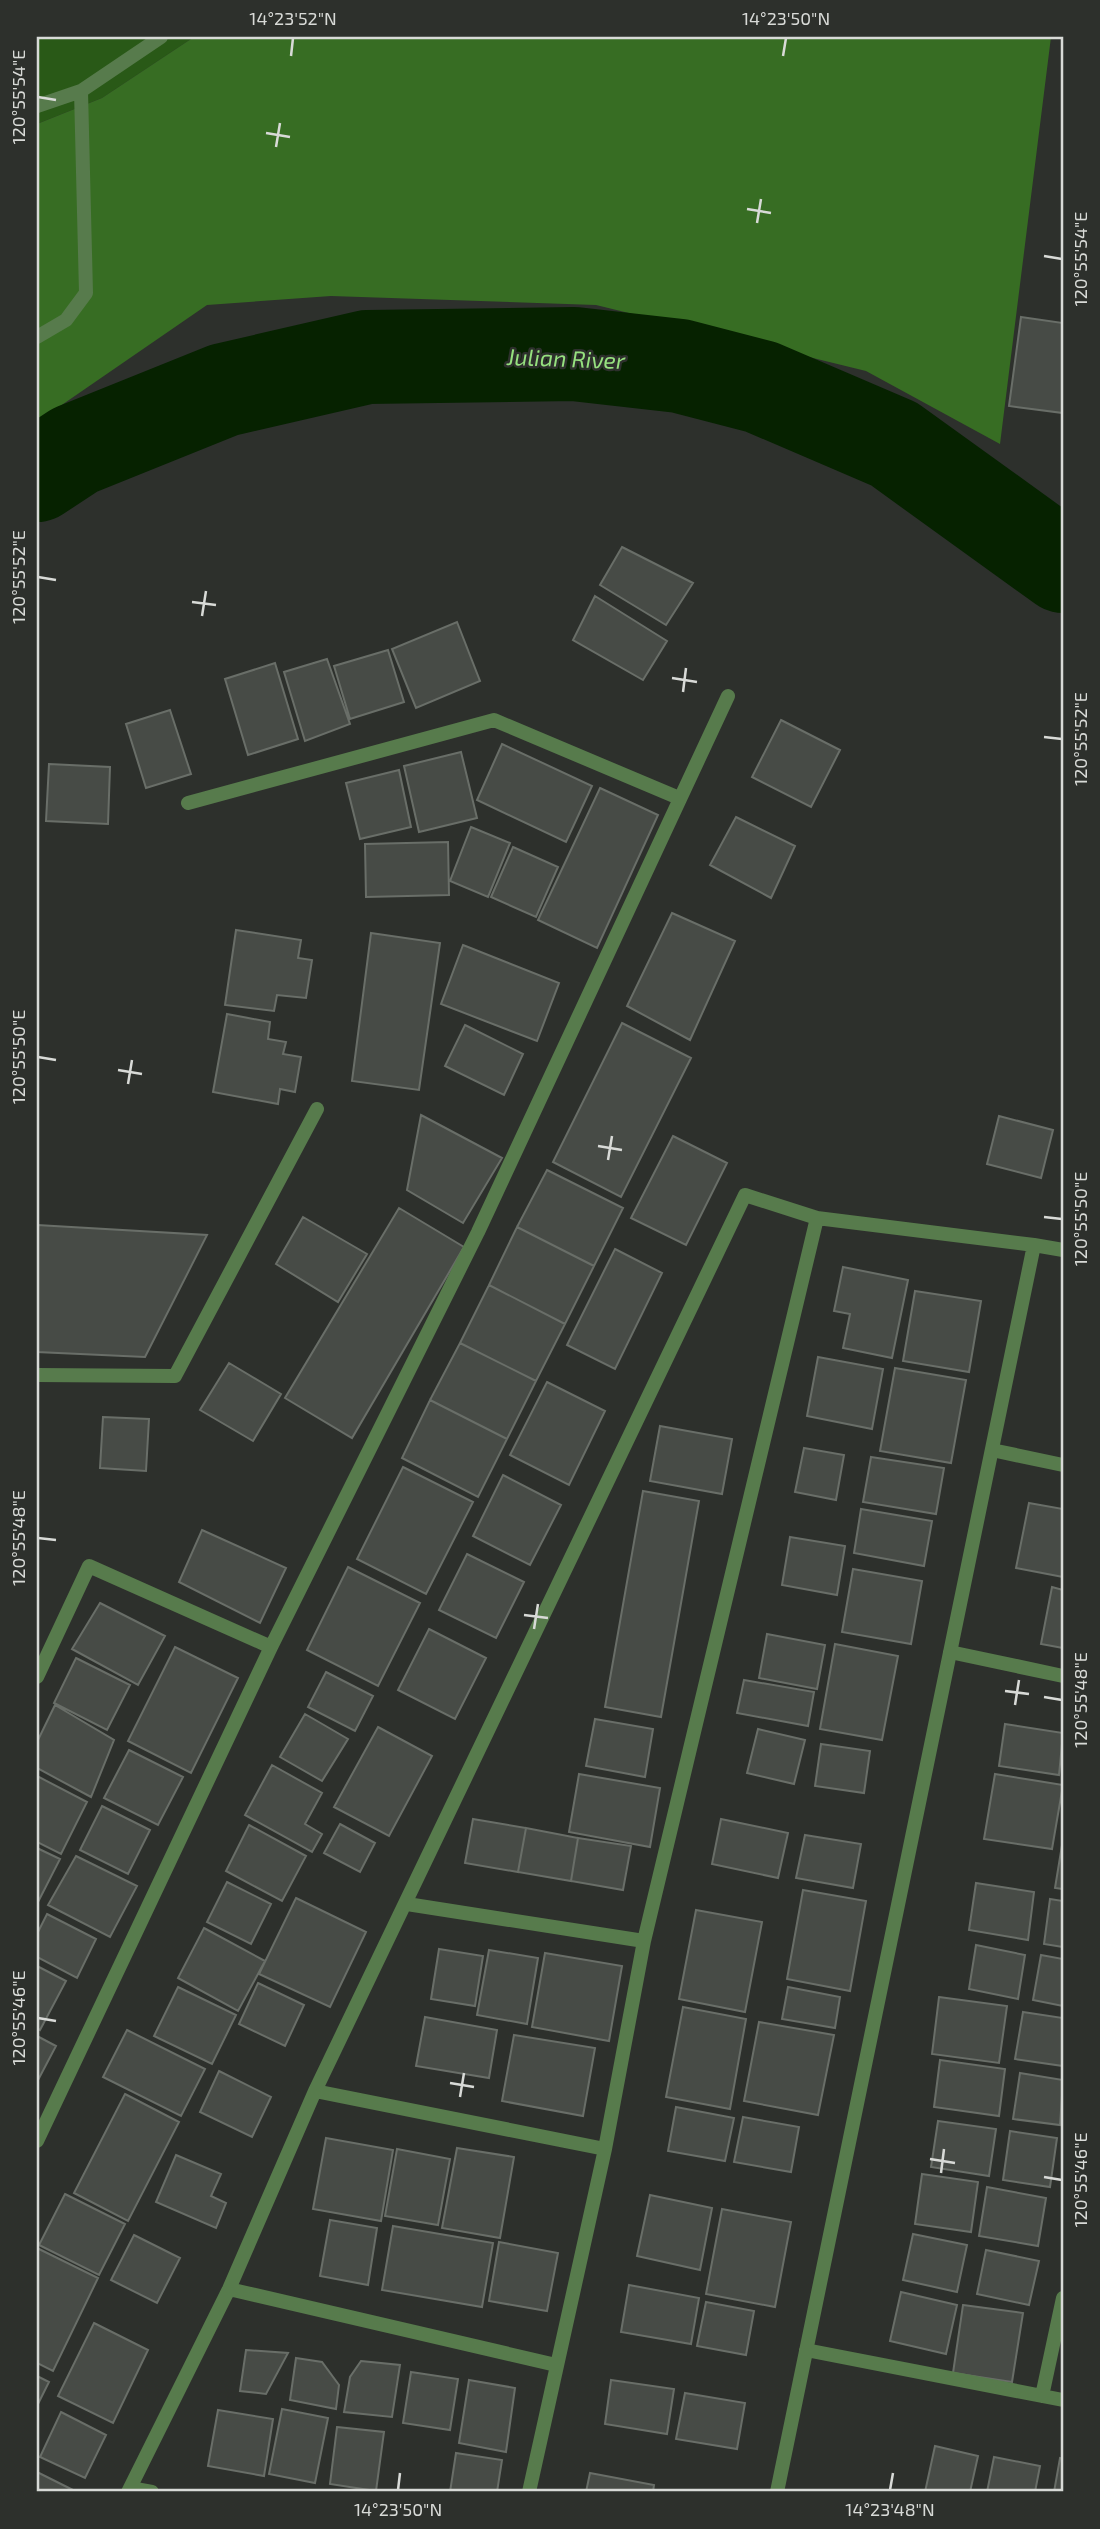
<svg xmlns="http://www.w3.org/2000/svg" width="1100" height="2529" font-family="'Exo 2',sans-serif">
<style>
.green{fill:#295917}
.forest{fill:#376d23}
.lines{fill:none;stroke-linecap:round;stroke-linejoin:round}
.river{stroke:#062200;stroke-width:94}
.building{fill:#474b46;stroke:#696e68;stroke-width:2}
.service{stroke:#577b4c;stroke-width:14}
.minor{stroke:#577b4c;stroke-width:14}
.ticks{fill:none;stroke:#d8dad7;stroke-width:2.5}
.labels{text-anchor:middle;dominant-baseline:central;stroke-width:5;stroke-linejoin:round;paint-order:stroke}
.water-label{font-size:23px;font-style:italic;fill:#96e17f;stroke:#2d302c}
.neatline{fill:none;stroke:#d8dad7;stroke-width:2.5}
.ticks-label{font-size:18px;text-anchor:middle;fill:#d8dad7}
</style>
<rect width="100%" height="100%" fill="#2d302c"/>
<path class="green" d="M 37,37 L 194,37 L 102,98 L 37,124 Z"/>
<path class="forest" d="M 194,37 L 1051,37 L 1000,444 L 866,371 L 596,305 L 331,296 L 207,305 L 37,422 L 37,124 L 102,98 Z"/>
<g class="lines">
<path class="river" d="M 37,475 L 75,450 L 224,390 L 367,357 L 574,354 L 680,366 L 761,387 L 894,444 L 1063,566"/>
</g>
<path class="building" d="M 1021,317 L 1063,323 L 1063,413 L 1009,406 Z
M 622,547 L 693,583 L 666,625 L 600,585 Z
M 595,596 L 667,641 L 643,680 L 573,640 Z
M 457,622 L 480,681 L 416,708 L 392,649 Z
M 388,650 L 404,702 L 350,719 L 334,666 Z
M 327,659 L 350,724 L 305,741 L 284,672 Z
M 275,663 L 298,739 L 248,755 L 225,679 Z
M 170,710 L 191,774 L 146,788 L 126,724 Z
M 781,720 L 840,750 L 811,807 L 752,777 Z
M 502,744 L 592,786 L 566,842 L 477,800 Z
M 461,752 L 477,818 L 419,832 L 404,766 Z
M 49,764 L 110,767 L 108,824 L 46,821 Z
M 399,770 L 411,827 L 360,839 L 346,783 Z
M 600,788 L 658,815 L 597,948 L 538,920 Z
M 736,817 L 795,846 L 771,898 L 710,865 Z
M 471,827 L 510,843 L 488,897 L 450,881 Z
M 448,842 L 449,895 L 366,897 L 365,844 Z
M 513,847 L 558,867 L 536,917 L 491,897 Z
M 672,913 L 735,941 L 690,1040 L 627,1006 Z
M 236,930 L 301,940 L 298,958 L 312,960 L 306,998 L 277,995 L 274,1011 L 225,1005 Z
M 371,933 L 440,943 L 419,1090 L 352,1081 Z
M 463,945 L 559,983 L 537,1041 L 441,1004 Z
M 227,1014 L 270,1022 L 268,1039 L 286,1042 L 283,1054 L 301,1057 L 295,1092 L 280,1089 L 278,1104 L 213,1092 Z
M 622,1023 L 691,1058 L 621,1197 L 553,1162 Z
M 465,1025 L 523,1054 L 504,1095 L 445,1066 Z
M 421,1115 L 502,1158 L 463,1223 L 407,1190 Z
M 999,1116 L 1053,1130 L 1041,1178 L 987,1164 Z
M 673,1136 L 727,1163 L 686,1245 L 631,1218 Z
M 547,1170 L 623,1208 L 594,1266 L 517,1227 Z
M 399,1208 L 464,1247 L 352,1438 L 285,1398 Z
M 303,1217 L 367,1254 L 338,1302 L 276,1264 Z
M 37,1225 L 207,1235 L 145,1357 L 37,1352 Z
M 517,1227 L 594,1266 L 565,1324 L 489,1285 Z
M 615,1249 L 662,1273 L 615,1369 L 567,1345 Z
M 843,1267 L 908,1280 L 892,1358 L 843,1348 L 850,1314 L 834,1311 Z
M 489,1285 L 565,1324 L 536,1381 L 460,1343 Z
M 915,1291 L 981,1301 L 969,1372 L 903,1361 Z
M 460,1343 L 536,1381 L 507,1439 L 430,1400 Z
M 818,1357 L 883,1369 L 872,1429 L 807,1416 Z
M 229,1363 L 281,1394 L 253,1441 L 200,1410 Z
M 895,1368 L 966,1380 L 951,1463 L 880,1451 Z
M 547,1382 L 605,1411 L 569,1485 L 510,1455 Z
M 430,1400 L 507,1439 L 478,1497 L 402,1458 Z
M 103,1417 L 149,1419 L 146,1471 L 100,1468 Z
M 660,1426 L 732,1439 L 722,1494 L 650,1481 Z
M 804,1448 L 844,1455 L 836,1500 L 795,1492 Z
M 871,1457 L 944,1468 L 936,1514 L 863,1502 Z
M 403,1467 L 473,1502 L 426,1594 L 357,1559 Z
M 503,1475 L 561,1505 L 530,1565 L 473,1536 Z
M 643,1491 L 699,1501 L 661,1717 L 605,1707 Z
M 1029,1503 L 1063,1509 L 1063,1577 L 1016,1568 Z
M 861,1509 L 932,1521 L 924,1566 L 854,1553 Z
M 202,1530 L 286,1568 L 260,1623 L 179,1582 Z
M 790,1537 L 845,1546 L 837,1595 L 782,1585 Z
M 467,1554 L 524,1582 L 496,1638 L 439,1610 Z
M 348,1567 L 420,1603 L 378,1686 L 307,1650 Z
M 853,1569 L 922,1581 L 911,1644 L 842,1632 Z
M 1052,1587 L 1063,1590 L 1063,1648 L 1041,1644 Z
M 100,1603 L 165,1636 L 138,1685 L 72,1649 Z
M 429,1629 L 486,1658 L 455,1719 L 398,1690 Z
M 767,1634 L 825,1645 L 817,1689 L 759,1678 Z
M 835,1644 L 898,1656 L 882,1740 L 820,1729 Z
M 175,1647 L 238,1678 L 191,1773 L 128,1741 Z
M 76,1658 L 130,1685 L 107,1730 L 54,1703 Z
M 326,1672 L 373,1696 L 355,1731 L 308,1707 Z
M 744,1680 L 814,1692 L 808,1726 L 737,1713 Z
M 55,1705 L 114,1740 L 91,1797 L 37,1768 L 37,1742 Z
M 305,1714 L 348,1739 L 322,1781 L 280,1757 Z
M 595,1719 L 653,1729 L 645,1777 L 586,1766 Z
M 1005,1724 L 1063,1733 L 1059,1775 L 999,1766 Z
M 378,1727 L 432,1756 L 389,1836 L 334,1807 Z
M 758,1729 L 805,1740 L 794,1784 L 747,1773 Z
M 821,1744 L 870,1751 L 864,1793 L 815,1786 Z
M 129,1750 L 183,1777 L 158,1825 L 104,1798 Z
M 272,1765 L 322,1793 L 305,1824 L 322,1834 L 312,1852 L 245,1815 Z
M 579,1774 L 660,1788 L 650,1847 L 569,1832 Z
M 995,1774 L 1063,1785 L 1052,1849 L 984,1839 Z
M 37,1776 L 87,1802 L 61,1854 L 37,1842 Z
M 102,1806 L 150,1830 L 128,1874 L 80,1850 Z
M 473,1819 L 526,1828 L 518,1872 L 465,1863 Z
M 721,1819 L 788,1833 L 778,1878 L 712,1864 Z
M 340,1824 L 375,1843 L 360,1872 L 324,1853 Z
M 249,1825 L 306,1856 L 282,1901 L 226,1871 Z
M 526,1828 L 578,1838 L 571,1881 L 518,1872 Z
M 805,1835 L 861,1844 L 853,1888 L 796,1878 Z
M 578,1838 L 631,1846 L 623,1890 L 571,1881 Z
M 1063,1839 L 1063,1889 L 1055,1888 Z
M 37,1848 L 60,1859 L 37,1904 Z
M 76,1856 L 137,1886 L 110,1937 L 48,1905 Z
M 227,1882 L 271,1904 L 251,1944 L 207,1922 Z
M 976,1883 L 1034,1892 L 1028,1940 L 969,1930 Z
M 803,1890 L 866,1901 L 850,1991 L 787,1979 Z
M 296,1898 L 366,1932 L 330,2007 L 259,1974 Z
M 1050,1899 L 1063,1901 L 1063,1947 L 1044,1944 Z
M 696,1910 L 762,1922 L 745,2012 L 679,1999 Z
M 47,1914 L 96,1939 L 77,1978 L 37,1957 L 37,1934 Z
M 204,1928 L 265,1961 L 238,2011 L 178,1978 Z
M 976,1945 L 1025,1955 L 1018,1999 L 969,1989 Z
M 439,1949 L 483,1956 L 475,2006 L 431,1999 Z
M 489,1950 L 538,1958 L 527,2024 L 477,2015 Z
M 545,1953 L 622,1966 L 609,2041 L 532,2027 Z
M 1041,1955 L 1063,1959 L 1063,2006 L 1033,2000 Z
M 37,1966 L 66,1981 L 40,2030 L 37,2028 Z
M 258,1983 L 304,2005 L 285,2046 L 239,2024 Z
M 178,1987 L 236,2015 L 212,2064 L 154,2036 Z
M 788,1987 L 840,1997 L 835,2028 L 782,2019 Z
M 939,1997 L 1007,2006 L 999,2063 L 932,2054 Z
M 683,2007 L 746,2019 L 730,2109 L 666,2097 Z
M 1023,2012 L 1063,2018 L 1063,2066 L 1015,2059 Z
M 425,2017 L 497,2030 L 489,2078 L 416,2066 Z
M 759,2022 L 834,2035 L 818,2115 L 744,2101 Z
M 127,2030 L 205,2069 L 181,2116 L 103,2077 Z
M 514,2035 L 595,2048 L 583,2116 L 502,2101 Z
M 37,2036 L 56,2046 L 37,2082 Z
M 940,2060 L 1005,2069 L 999,2116 L 934,2107 Z
M 219,2071 L 271,2097 L 252,2137 L 200,2112 Z
M 1020,2073 L 1063,2080 L 1060,2125 L 1013,2119 Z
M 125,2094 L 179,2122 L 128,2221 L 74,2193 Z
M 676,2107 L 734,2118 L 725,2161 L 668,2151 Z
M 743,2117 L 799,2127 L 791,2172 L 734,2162 Z
M 938,2121 L 996,2129 L 989,2176 L 931,2167 Z
M 1010,2131 L 1057,2138 L 1050,2187 L 1003,2180 Z
M 326,2138 L 393,2150 L 381,2221 L 313,2209 Z
M 457,2148 L 514,2157 L 500,2238 L 442,2228 Z
M 397,2149 L 450,2159 L 438,2225 L 385,2216 Z
M 176,2155 L 221,2174 L 211,2196 L 226,2203 L 216,2228 L 156,2202 Z
M 922,2174 L 978,2182 L 971,2232 L 915,2224 Z
M 987,2187 L 1046,2198 L 1038,2246 L 979,2236 Z
M 65,2194 L 125,2224 L 99,2275 L 39,2245 Z
M 650,2195 L 712,2208 L 700,2270 L 637,2256 Z
M 722,2209 L 791,2222 L 775,2307 L 706,2294 Z
M 330,2220 L 377,2228 L 368,2285 L 320,2276 Z
M 393,2226 L 493,2243 L 482,2307 L 382,2290 Z
M 913,2234 L 967,2245 L 957,2292 L 903,2280 Z
M 134,2235 L 180,2258 L 157,2303 L 111,2280 Z
M 499,2242 L 558,2253 L 547,2311 L 489,2301 Z
M 37,2248 L 98,2278 L 53,2371 L 37,2363 Z
M 986,2250 L 1039,2261 L 1029,2305 L 977,2294 Z
M 629,2285 L 699,2298 L 691,2344 L 621,2332 Z
M 901,2292 L 957,2305 L 946,2354 L 890,2341 Z
M 706,2302 L 754,2311 L 746,2355 L 697,2346 Z
M 963,2305 L 1023,2313 L 1012,2382 L 953,2373 Z
M 94,2323 L 148,2350 L 113,2423 L 58,2396 Z
M 246,2350 L 288,2353 L 266,2394 L 240,2391 Z
M 296,2358 L 322,2362 L 339,2385 L 336,2409 L 290,2400 Z
M 361,2361 L 400,2365 L 392,2417 L 344,2412 L 350,2377 Z
M 411,2372 L 458,2379 L 450,2430 L 403,2423 Z
M 37,2376 L 49,2382 L 37,2406 Z
M 469,2380 L 515,2388 L 506,2452 L 459,2443 Z
M 611,2380 L 674,2389 L 667,2434 L 605,2424 Z
M 685,2393 L 745,2403 L 737,2449 L 676,2439 Z
M 282,2409 L 328,2418 L 315,2483 L 269,2474 Z
M 218,2410 L 273,2419 L 264,2476 L 208,2466 Z
M 61,2412 L 106,2435 L 85,2478 L 40,2457 Z
M 337,2427 L 384,2432 L 376,2491 L 330,2484 Z
M 935,2446 L 978,2456 L 970,2492 L 925,2492 Z
M 456,2453 L 502,2460 L 497,2492 L 450,2492 Z
M 994,2457 L 1040,2466 L 1035,2492 L 987,2492 Z
M 1060,2458 L 1063,2459 L 1063,2492 L 1054,2492 Z
M 37,2472 L 77,2492 L 37,2492 Z
M 590,2473 L 654,2485 L 653,2492 L 586,2492 Z"/>
<g class="lines">
<path class="service" d="M 37,106 L 81,91 L 161,37
M 37,337 L 66,320 L 86,293 L 81,91"/>
<path class="minor" d="M 188,803 L 494,720 L 679,798
M 817,1218 L 1034,1245
M 37,1375 L 175,1376 L 317,1109
M 992,1450 L 1063,1465
M 950,1652 L 1063,1676
M 37,1677 L 89,1566 L 271,1647
M 407,1904 L 644,1941
M 315,2091 L 605,2149
M 37,2141 L 271,1647 L 478,1232 L 728,696
M 229,2289 L 556,2365
M 806,2350 L 1063,2400
M 1042,2396 L 1063,2298
M 130,2488 L 152,2492
M 128,2492 L 229,2289 L 315,2091 L 745,1195 L 817,1218 L 644,1941 L 605,2149 L 529,2492
M 777,2492 L 1034,1245 L 1063,1250"/>
</g>
<path class="ticks" d="M 291,56 L 293,38M 783,56 L 786,38M 38,97 L 56,100M 266,133 L 290,137M 276,147 L 280,123M 747,209 L 771,213M 757,223 L 761,199M 1044,256 L 1062,259M 38,577 L 56,580M 192,602 L 216,605M 202,616 L 206,591M 672,678 L 697,682M 683,692 L 686,668M 1044,737 L 1062,739M 38,1057 L 56,1060M 118,1070 L 142,1074M 128,1084 L 132,1060M 598,1146 L 622,1150M 608,1160 L 612,1136M 1044,1217 L 1062,1219M 38,1538 L 56,1540M 524,1615 L 548,1618M 534,1629 L 538,1604M 1005,1691 L 1029,1694M 1044,1697 L 1062,1700M 1015,1705 L 1019,1680M 38,2018 L 56,2021M 450,2083 L 474,2087M 460,2097 L 464,2073M 930,2159 L 955,2163M 941,2173 L 944,2149M 1044,2177 L 1062,2180M 398,2490 L 400,2473M 890,2490 L 893,2473"/>
<g class="labels">
<g class="water-label">
<text transform="translate(566 358) rotate(2)">Julian River</text>
</g>
</g>
<rect width="1100" height="2529" fill="none" stroke="#2d302c" stroke-width="77"/>
<rect x="38" y="38" width="1024" height="2452" class="neatline"/>
<g class="ticks-label">
<text x="293" y="25">14°23'52"N</text>
<text x="786" y="25">14°23'50"N</text>
<text transform="translate(19 97) rotate(-90)" y="6">120°55'54"E</text>
<text transform="translate(1081 259) rotate(-90)" y="6">120°55'54"E</text>
<text transform="translate(19 577) rotate(-90)" y="6">120°55'52"E</text>
<text transform="translate(1081 739) rotate(-90)" y="6">120°55'52"E</text>
<text transform="translate(19 1057) rotate(-90)" y="6">120°55'50"E</text>
<text transform="translate(1081 1219) rotate(-90)" y="6">120°55'50"E</text>
<text transform="translate(19 1538) rotate(-90)" y="6">120°55'48"E</text>
<text transform="translate(1081 1700) rotate(-90)" y="6">120°55'48"E</text>
<text transform="translate(19 2018) rotate(-90)" y="6">120°55'46"E</text>
<text transform="translate(1081 2180) rotate(-90)" y="6">120°55'46"E</text>
<text x="398" y="2516">14°23'50"N</text>
<text x="890" y="2516">14°23'48"N</text>
</g>
</svg>
